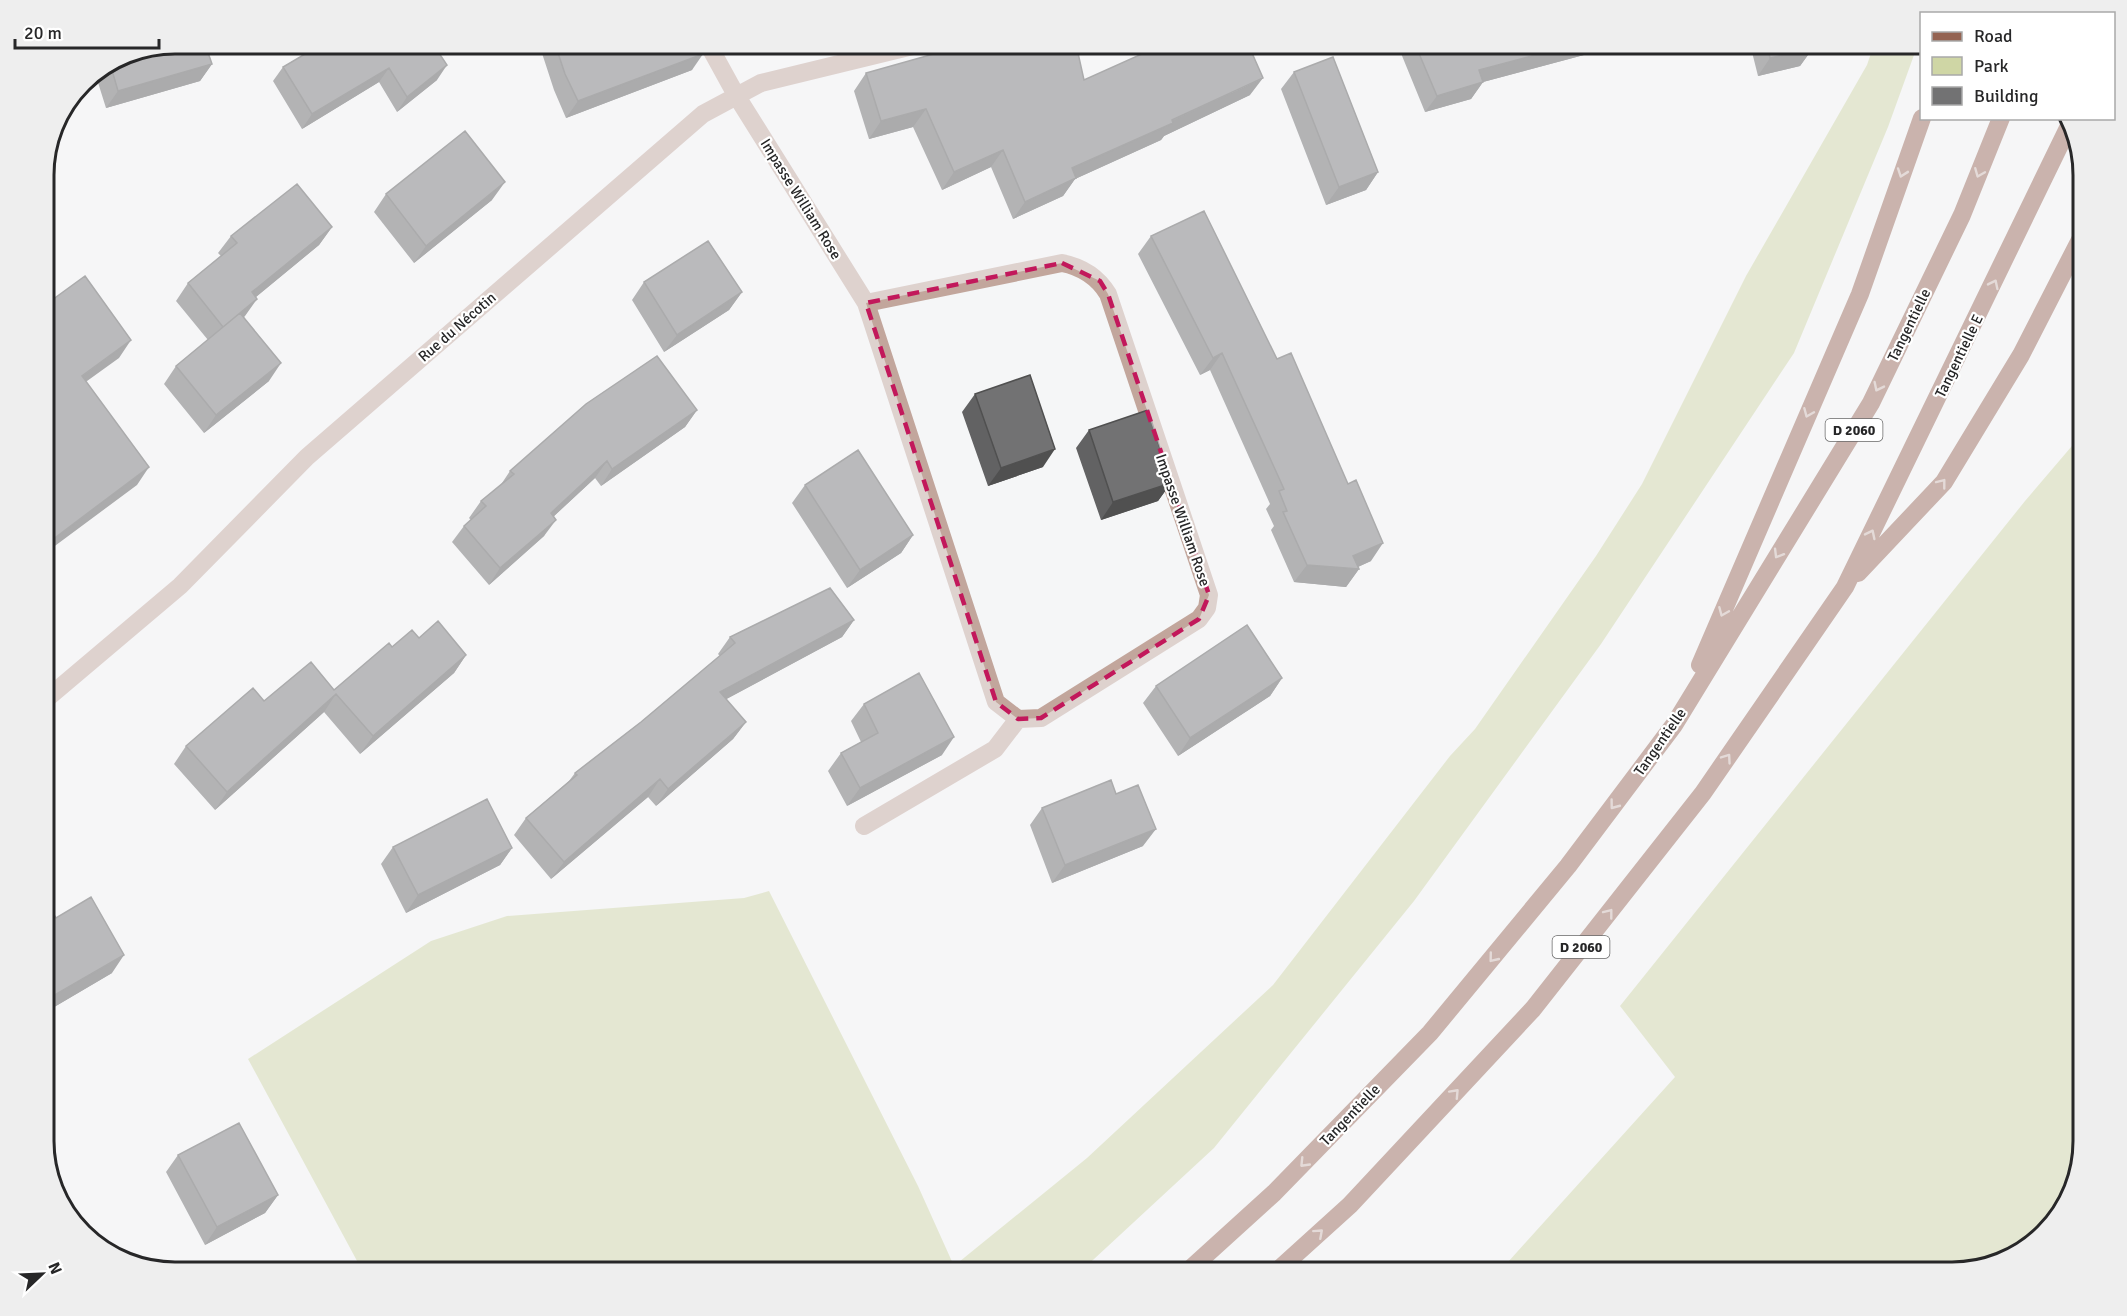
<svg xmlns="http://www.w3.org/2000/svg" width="2127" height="1316" font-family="Signika,sans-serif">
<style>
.green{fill:#cfd6a5}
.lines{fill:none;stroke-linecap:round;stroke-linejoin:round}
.minor{stroke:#c2a69c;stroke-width:18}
.major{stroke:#946352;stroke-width:18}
.wall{fill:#626263}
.shaded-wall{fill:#505050}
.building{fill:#727273;stroke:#505050;stroke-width:1.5}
.oneway{stroke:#cfb9b1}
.marked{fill:none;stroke:#c2185b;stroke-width:4.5;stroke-dasharray:12 8;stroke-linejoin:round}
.labels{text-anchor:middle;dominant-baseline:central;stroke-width:4.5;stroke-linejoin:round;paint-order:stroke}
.shield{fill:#fff;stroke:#686868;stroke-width:1.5}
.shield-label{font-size:14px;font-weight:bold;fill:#272728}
.street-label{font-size:15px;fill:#272728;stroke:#fff}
.rim{fill:none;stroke:#272728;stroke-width:3}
</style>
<rect width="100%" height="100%" fill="#f5f6f7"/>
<path class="green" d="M 1874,44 L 1918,44 L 1888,127 L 1794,353 L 1601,644 L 1414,901 L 1214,1148 L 1080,1272 L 363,1272 L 248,1059 L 431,941 L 507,916 L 744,898 L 769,891 L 918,1186 L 954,1266 L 1087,1158 L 1273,985 L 1450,756 L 1475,729 L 1596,556 L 1642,484 L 1746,276 L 1867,65 Z
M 2083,433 L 2083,1142 L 2066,1207 L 2018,1255 L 1953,1272 L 1499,1272 L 1675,1077 L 1620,1006 L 2025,501 Z"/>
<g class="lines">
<path class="minor" d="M 708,44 L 736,95 L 866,303 L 996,702 L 1018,719 L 1041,718 L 1199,619 L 1207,608 L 1209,595 L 1108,294 C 1097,276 1082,267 1062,263 L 866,303
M 44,701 L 180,586 L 307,457 L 703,114 L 761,83 L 921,44
M 864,826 L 995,749 L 1018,719"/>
<path class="major" d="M 1858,573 L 1944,482 L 2021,355 L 2083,234
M 1700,665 L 1860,294 L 1922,118
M 1187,1272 L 1274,1193 L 1430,1033 L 1568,866 L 1674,725 L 1871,403 L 1962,215 L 2001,118
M 1276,1272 L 1350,1205 L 1533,1009 L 1703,793 L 1845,587 L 2070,124"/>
</g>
<path class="wall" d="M 322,44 L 437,80 L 397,112 L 379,82 L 302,129 L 273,81 L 283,67 Z
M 539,44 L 698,44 L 692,70 L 566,118 L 554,90 Z
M 1369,44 L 1625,44 L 1483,82 L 1471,99 L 1425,112 L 1398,46 L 1372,53 Z
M 1750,44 L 1811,44 L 1813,48 L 1800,66 L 1758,76 Z
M 125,53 L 212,64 L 200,81 L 106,108 L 95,73 Z
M 1294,72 L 1378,172 L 1366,190 L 1326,205 L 1281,89 Z
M 866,73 L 1084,80 L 1250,95 L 1164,136 L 1161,140 L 1075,179 L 1063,196 L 1013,219 L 991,167 L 942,190 L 913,127 L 869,139 L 854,91 Z
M 386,194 L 492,200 L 414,263 L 374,212 Z
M 332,227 L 319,245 L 256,297 L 244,317 L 269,381 L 204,433 L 164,384 L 176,366 L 208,340 L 176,301 L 188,283 L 221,256 L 218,253 L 231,236 Z
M 1151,236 L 1371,561 L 1358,567 L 1359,569 L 1346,587 L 1294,582 L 1271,530 L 1274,526 L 1266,509 L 1270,504 L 1210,370 L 1200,375 L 1138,254 Z
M 644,282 L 742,292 L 729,310 L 664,352 L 632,300 Z
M 975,394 L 1043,467 L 988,486 L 962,412 Z
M 697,410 L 685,427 L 601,486 L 595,478 L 553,517 L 544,536 L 489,585 L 452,542 L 464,526 L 471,520 L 469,518 L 481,501 L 500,486 L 510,471 Z
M 1089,430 L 1171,483 L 1158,501 L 1101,520 L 1076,448 Z
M 805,485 L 913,535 L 901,553 L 847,588 L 792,503 Z
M 854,620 L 842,637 L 726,699 L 746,722 L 733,739 L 656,806 L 648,797 L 551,879 L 514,835 L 526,818 L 569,781 L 575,773 L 641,722 L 720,656 L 718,654 L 730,637 Z
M 419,638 L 466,655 L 454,673 L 360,754 L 324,712 L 215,810 L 174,764 L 186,746 L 264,701 L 334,690 L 392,647 Z
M 1282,678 L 1270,696 L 1178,756 L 1143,703 L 1156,686 Z
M 864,704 L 942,755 L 847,806 L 828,771 L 841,753 L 861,742 L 851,721 Z
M 1116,794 L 1143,846 L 1052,883 L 1030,825 L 1042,808 Z
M 393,847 L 512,848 L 500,865 L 406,913 L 381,864 Z
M 44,897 L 56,918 L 112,973 L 44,1013 Z
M 178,1155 L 278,1195 L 265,1213 L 205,1245 L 166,1172 Z"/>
<path class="shaded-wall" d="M 1378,44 L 1399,44 L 1398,46 L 1372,53 Z
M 1576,44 L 1625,44 L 1468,86 L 1479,70 Z
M 1813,48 L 1800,66 L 1758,76 L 1770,58 Z
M 703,54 L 692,70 L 566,118 L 578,101 Z
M 212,64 L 200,81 L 106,108 L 118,91 Z
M 447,65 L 437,80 L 397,112 L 407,97 Z
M 389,68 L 379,82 L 302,129 L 312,114 Z
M 1263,78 L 1250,95 L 1164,136 L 1161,140 L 1075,179 L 1063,196 L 1013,219 L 1025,202 L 1072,168 Z
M 1483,82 L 1471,99 L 1425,112 L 1437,96 Z
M 926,109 L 913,127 L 869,139 L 881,121 Z
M 1003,150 L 991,167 L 942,190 L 954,172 Z
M 1378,172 L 1366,190 L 1326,205 L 1339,187 Z
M 505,182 L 492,200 L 414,263 L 426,246 Z
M 332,227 L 319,245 L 240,310 L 252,292 Z
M 742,292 L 729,310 L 664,352 L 677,335 Z
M 257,299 L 245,316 L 211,344 L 223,327 Z
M 131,340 L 119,358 L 69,394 L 82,376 Z
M 1222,353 L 1210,370 L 1200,375 L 1213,358 Z
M 281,363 L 269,381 L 204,433 L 216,415 Z
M 697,410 L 685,427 L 601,486 L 612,469 Z
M 1055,449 L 1043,467 L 988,486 L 1001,468 Z
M 607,461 L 595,478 L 539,530 L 551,513 Z
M 149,467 L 137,485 L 44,554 L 44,546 Z
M 1171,483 L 1158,501 L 1101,520 L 1113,502 Z
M 556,520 L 544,536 L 489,585 L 500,568 Z
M 913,535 L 901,553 L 847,588 L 860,570 Z
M 1383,543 L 1371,561 L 1353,569 L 1359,569 L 1346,587 L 1294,582 L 1307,565 L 1353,556 Z
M 854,620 L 842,637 L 708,709 L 720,692 Z
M 466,655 L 454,673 L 360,754 L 373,736 Z
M 1282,678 L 1270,696 L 1178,756 L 1190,738 Z
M 336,694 L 324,712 L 215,810 L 227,792 Z
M 746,722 L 733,739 L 656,806 L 668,789 Z
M 954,737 L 942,755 L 847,806 L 860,788 Z
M 660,779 L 648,797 L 551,879 L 564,862 Z
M 1156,829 L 1143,846 L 1052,883 L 1065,865 Z
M 512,848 L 500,865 L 406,913 L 418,895 Z
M 124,955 L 112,973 L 44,1013 L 44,1010 L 53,996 Z
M 278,1195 L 265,1213 L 205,1245 L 217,1227 Z"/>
<path class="building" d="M 175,44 L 205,44 L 212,64 L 118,91 L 110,63 L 125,53 Z
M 322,44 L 433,44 L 447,65 L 407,97 L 389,68 L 312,114 L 283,67 Z
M 555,44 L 698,44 L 703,54 L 578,101 L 565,74 Z
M 969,44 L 1076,44 L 1084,80 L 1164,44 L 1248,44 L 1263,78 L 1172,120 L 1173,123 L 1072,168 L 1076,178 L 1025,202 L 1003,150 L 954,172 L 926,109 L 881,121 L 866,73 Z
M 1415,44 L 1576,44 L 1479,70 L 1483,82 L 1437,96 Z
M 1767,44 L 1811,44 L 1813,48 L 1770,58 Z
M 1333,57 L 1378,172 L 1339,187 L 1294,72 Z
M 465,131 L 505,182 L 426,246 L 386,194 Z
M 297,184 L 332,227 L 252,292 L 257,299 L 223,327 L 188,283 L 237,243 L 231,236 Z
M 1204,211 L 1277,359 L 1291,353 L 1348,484 L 1356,480 L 1383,543 L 1353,556 L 1359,569 L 1307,565 L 1283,512 L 1287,511 L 1279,491 L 1284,489 L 1222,353 L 1213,358 L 1151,236 Z
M 708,241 L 742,292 L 677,335 L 644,282 Z
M 85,276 L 131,340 L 82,376 L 149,467 L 44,546 L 44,341 L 46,339 L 44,336 L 44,306 Z
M 240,313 L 281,363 L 216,415 L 176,366 Z
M 657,356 L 697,410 L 612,469 L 607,461 L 551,513 L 556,520 L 500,568 L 464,526 L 486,506 L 481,501 L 514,474 L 510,471 L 586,404 Z
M 1030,375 L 1055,449 L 1001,468 L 975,394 Z
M 1148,410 L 1171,483 L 1113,502 L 1089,430 Z
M 858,450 L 913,535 L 860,570 L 805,485 Z
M 830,588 L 854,620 L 720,692 L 746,722 L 668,789 L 660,779 L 564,862 L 526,818 L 577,775 L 575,773 L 641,722 L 735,643 L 730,637 Z
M 438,621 L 466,655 L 373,736 L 336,694 L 227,792 L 186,746 L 253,688 L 264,701 L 311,662 L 334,690 L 389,643 L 392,647 L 412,630 L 419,638 Z
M 1247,625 L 1282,678 L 1190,738 L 1156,686 Z
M 919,673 L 954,737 L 860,788 L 841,753 L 878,733 L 864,704 Z
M 1111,780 L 1116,794 L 1138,785 L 1156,829 L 1065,865 L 1042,808 Z
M 487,799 L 512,848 L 418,895 L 393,847 Z
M 44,897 L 56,918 L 91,897 L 124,955 L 53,996 L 44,980 Z
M 239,1123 L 278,1195 L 217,1227 L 178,1155 Z"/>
<defs><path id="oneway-chevron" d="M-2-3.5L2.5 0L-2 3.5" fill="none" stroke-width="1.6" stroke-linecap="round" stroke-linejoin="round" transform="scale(1.5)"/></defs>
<g class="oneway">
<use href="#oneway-chevron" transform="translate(1902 173) rotate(109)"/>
<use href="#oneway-chevron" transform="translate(1979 173) rotate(112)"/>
<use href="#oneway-chevron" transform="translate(1994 284) rotate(-64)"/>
<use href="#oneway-chevron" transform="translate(1878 387) rotate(116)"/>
<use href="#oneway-chevron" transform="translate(1808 413) rotate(113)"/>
<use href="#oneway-chevron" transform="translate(1942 483) rotate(-52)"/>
<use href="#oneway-chevron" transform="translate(1871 534) rotate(-64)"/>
<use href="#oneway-chevron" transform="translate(1778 554) rotate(121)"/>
<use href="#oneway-chevron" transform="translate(1723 612) rotate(113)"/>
<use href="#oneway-chevron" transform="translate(1727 758) rotate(-55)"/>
<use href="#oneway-chevron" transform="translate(1614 805) rotate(127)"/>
<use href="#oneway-chevron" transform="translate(1609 913) rotate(-52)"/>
<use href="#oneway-chevron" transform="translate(1493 958) rotate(129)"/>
<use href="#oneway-chevron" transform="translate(1455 1093) rotate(-47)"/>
<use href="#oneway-chevron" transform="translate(1304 1163) rotate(134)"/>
<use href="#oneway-chevron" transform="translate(1319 1233) rotate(-42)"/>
</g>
<path d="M0 0H2127V1316H0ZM 1062,263 L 1100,281 L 1108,294 L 1209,595 L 1199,619 L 1041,718 L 1018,719 L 996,702 L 866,303 Z" fill="#f5f6f7" fill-opacity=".55" fill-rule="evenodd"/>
<path class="marked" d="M 1062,263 L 1100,281 L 1108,294 L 1209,595 L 1199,619 L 1041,718 L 1018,719 L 996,702 L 866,303 Z"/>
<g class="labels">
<g class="shield">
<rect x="1825.5" y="419" width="57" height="22" rx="4.5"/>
<rect x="1552.5" y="936" width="57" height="22" rx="4.5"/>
</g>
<g class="shield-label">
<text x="1854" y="430">D 2060</text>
<text x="1581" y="947">D 2060</text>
</g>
<g class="street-label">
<text transform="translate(801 199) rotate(58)">Impasse William Rose</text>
<text transform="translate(1909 325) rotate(-64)">Tangentielle</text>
<text transform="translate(457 327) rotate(-41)">Rue du Nécotin</text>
<text transform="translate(1959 356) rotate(-64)">Tangentielle E</text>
<text transform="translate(1183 520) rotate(71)">Impasse William Rose</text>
<text transform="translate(1660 742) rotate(-55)">Tangentielle</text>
<text transform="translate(1350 1115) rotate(-46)">Tangentielle</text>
</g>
</g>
<path d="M0 0H2127V1316H0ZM175 54H1952A121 121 0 0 1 2073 175V1141A121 121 0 0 1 1952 1262H175A121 121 0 0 1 54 1141V175A121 121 0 0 1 175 54Z" fill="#eee" fill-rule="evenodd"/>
<path class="rim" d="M175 54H1952A121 121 0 0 1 2073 175V1141A121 121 0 0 1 1952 1262H175A121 121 0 0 1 54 1141V175A121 121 0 0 1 175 54Z"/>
<rect x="1920" y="12" width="195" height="108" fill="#ffffff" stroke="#a9a9a9" stroke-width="1.5"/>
<rect x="1932" y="32" width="30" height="9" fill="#946352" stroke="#a9a9a9" stroke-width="1.5"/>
<text x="1974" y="42" font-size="18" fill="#272728">Road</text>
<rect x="1932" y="57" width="30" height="18" fill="#cfd6a5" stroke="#a9a9a9" stroke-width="1.5"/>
<text x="1974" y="72" font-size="18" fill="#272728">Park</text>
<rect x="1932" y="87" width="30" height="18" fill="#727273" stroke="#a9a9a9" stroke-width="1.5"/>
<text x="1974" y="102" font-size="18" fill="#272728">Building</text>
<g transform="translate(42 1274) rotate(67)" stroke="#ffffff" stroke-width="4.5" paint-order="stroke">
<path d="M0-4.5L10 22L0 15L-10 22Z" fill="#272728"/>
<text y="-9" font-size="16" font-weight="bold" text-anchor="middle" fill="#272728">N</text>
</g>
<path d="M15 39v9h144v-9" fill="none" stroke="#272728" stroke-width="3"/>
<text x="24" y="39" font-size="18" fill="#272728" stroke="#ffffff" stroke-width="4.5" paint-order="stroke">20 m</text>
</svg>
